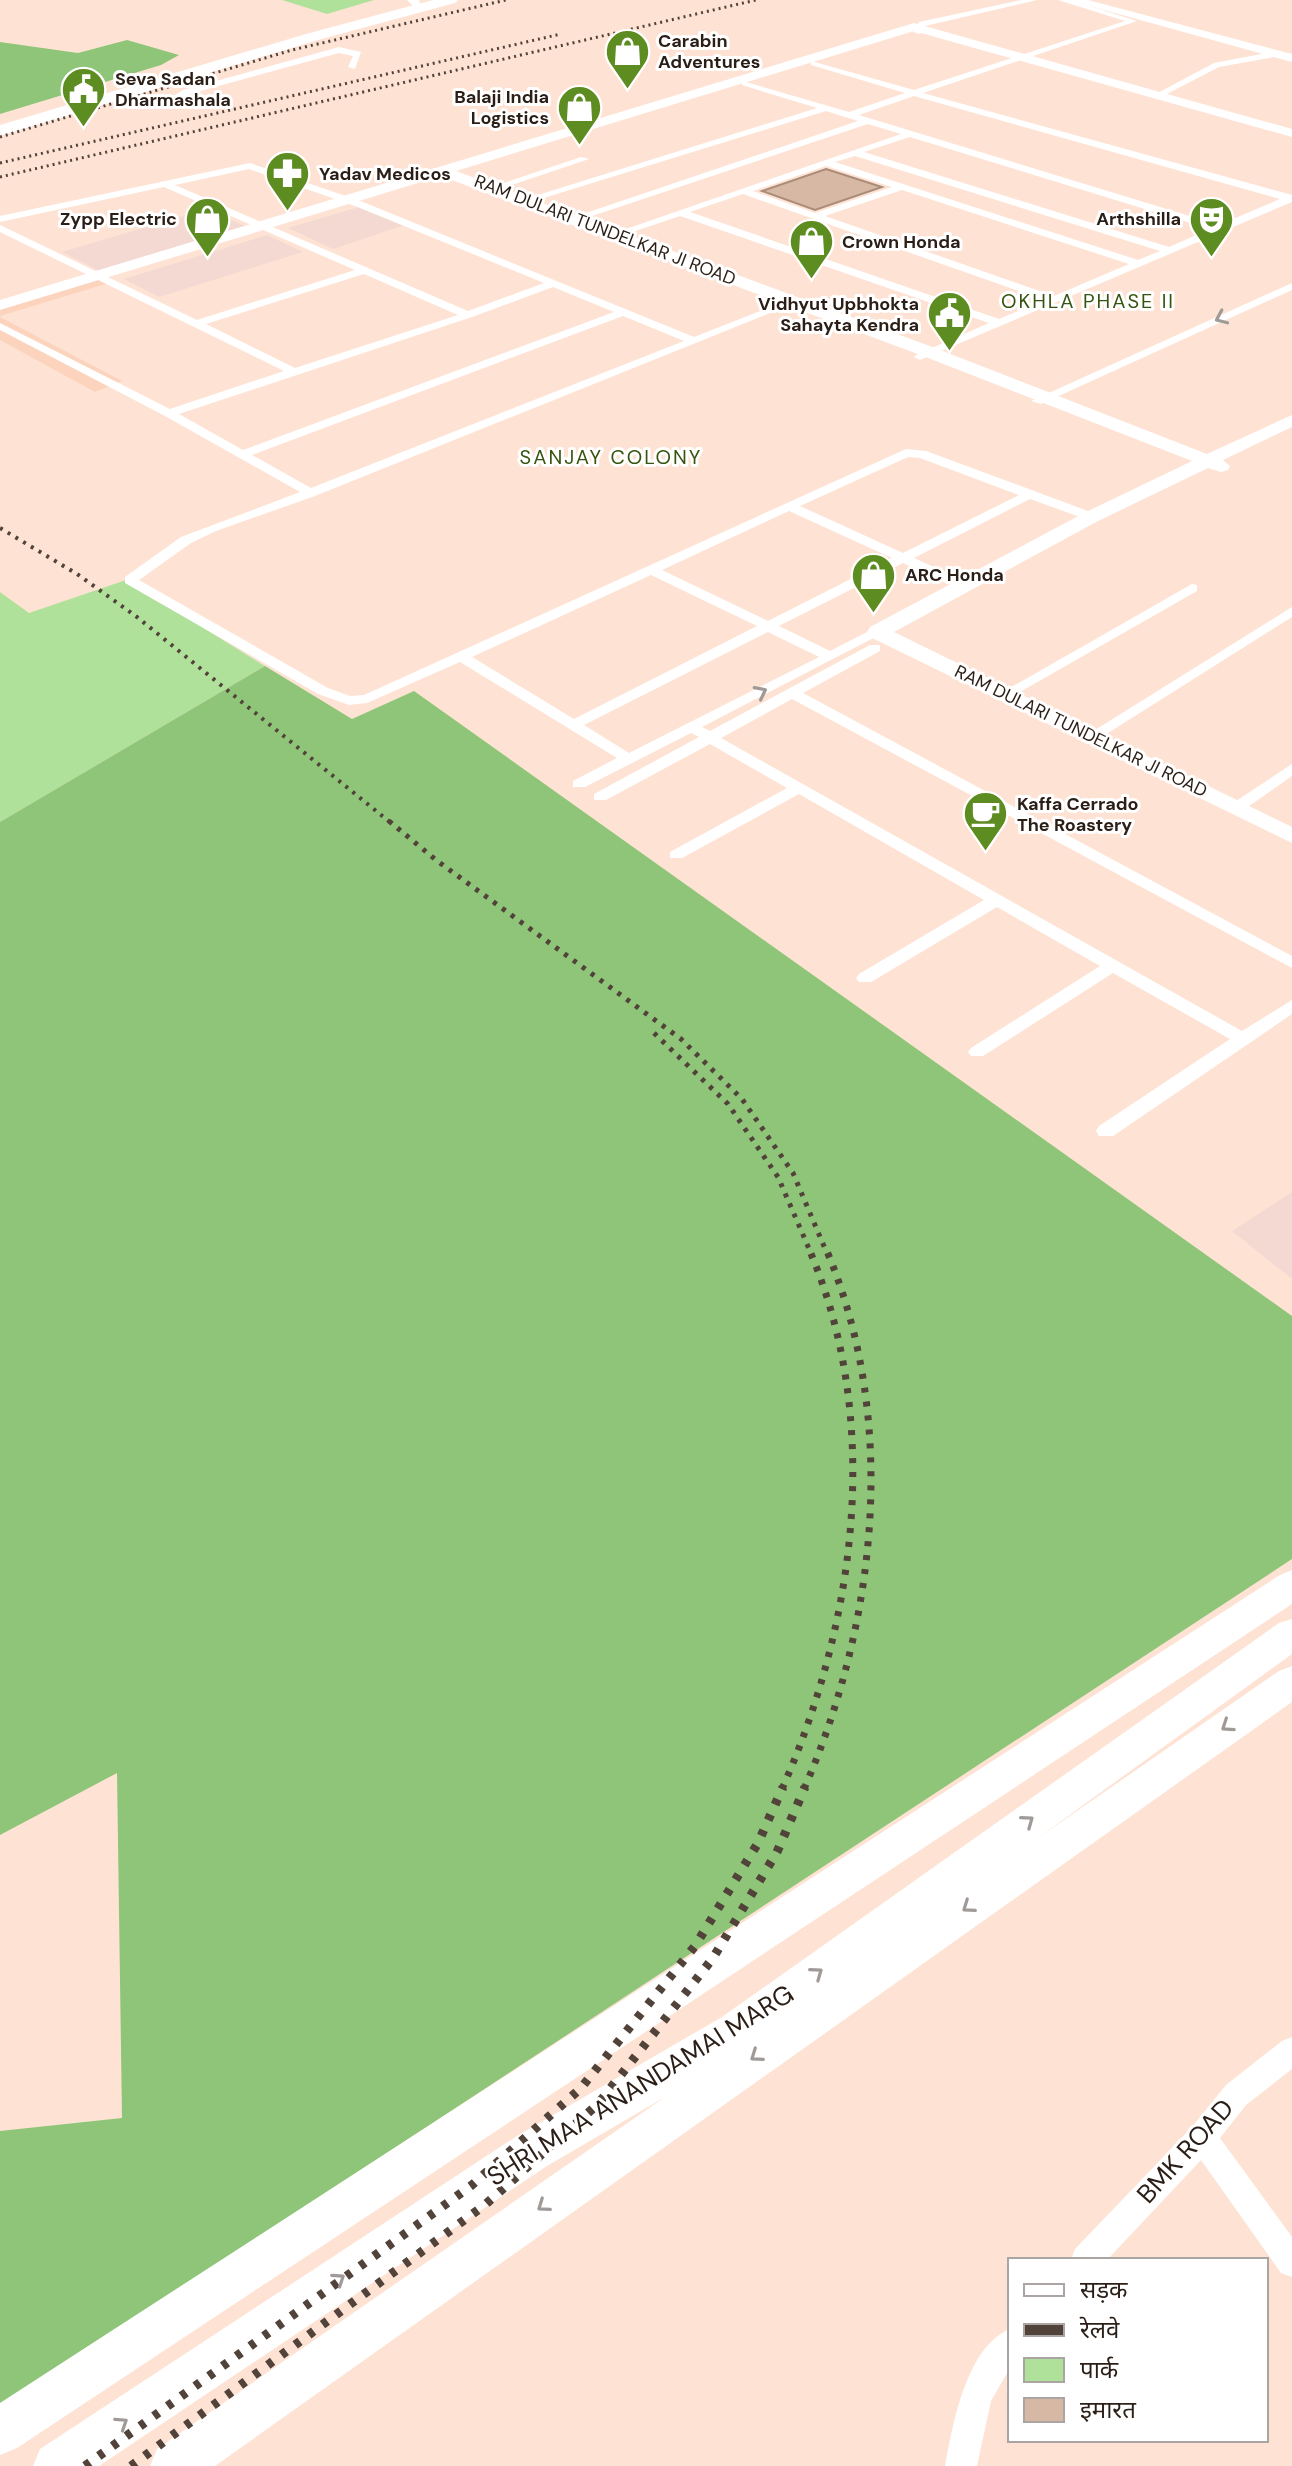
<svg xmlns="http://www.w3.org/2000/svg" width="1292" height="2466" font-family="'DM Sans','Noto Sans Devanagari',sans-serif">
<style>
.built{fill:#fcd3bc}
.industrial{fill:#f3d9d2}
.green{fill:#b0e19b}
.forest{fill:#8fc578}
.building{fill:#d7b8a4;stroke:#aa8c79;stroke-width:2}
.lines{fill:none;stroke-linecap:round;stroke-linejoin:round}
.street{fill:#fff;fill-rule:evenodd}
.secondary{fill:#fff;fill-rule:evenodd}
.highway{fill:#fff;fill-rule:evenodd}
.rail-far4{stroke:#51423a;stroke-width:3;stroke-dasharray:2 4;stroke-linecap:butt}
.rail-far3{stroke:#51423a;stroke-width:4;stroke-dasharray:3 6;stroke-linecap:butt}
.rail-far2{stroke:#51423a;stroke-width:5;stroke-dasharray:4 7;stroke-linecap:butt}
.rail-far1{stroke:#51423a;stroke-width:7;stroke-dasharray:5 9;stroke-linecap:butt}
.rail{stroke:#51423a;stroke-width:9;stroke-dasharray:6 11;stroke-linecap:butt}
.oneway{stroke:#9f9a97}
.labels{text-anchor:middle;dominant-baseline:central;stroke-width:6;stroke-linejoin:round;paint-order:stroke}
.far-poi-label{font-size:18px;font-weight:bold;fill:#2a1e17;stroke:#fff;text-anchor:start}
.far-street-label{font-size:18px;fill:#2a1e17;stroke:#fff}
.far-neighbourhood-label{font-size:20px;letter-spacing:2px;fill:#36540f;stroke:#fff}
.near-street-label{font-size:26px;fill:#2a1e17;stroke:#fff}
</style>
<rect width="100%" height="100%" fill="#fee3d4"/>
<path class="built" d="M 90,274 L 109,283 L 0,316 L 0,301 Z
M 0,317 L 122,381 L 95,392 L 0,340 Z"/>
<path class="industrial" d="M 359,207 L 404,225 L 333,249 L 288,228 Z
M 207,209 L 245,226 L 100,271 L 62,252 Z
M 267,235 L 303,252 L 159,297 L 124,279 Z
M 1292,1192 L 1292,1279 L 1232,1231 Z"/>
<path class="green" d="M 282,0 L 374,0 L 327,14 Z
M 126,580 L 265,666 L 0,822 L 0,592 L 29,613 Z"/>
<path class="forest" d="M 127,40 L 179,55 L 161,65 L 0,114 L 0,42 L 78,53 Z
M 265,666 L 352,719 L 414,691 L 1292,1316 L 1292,1559 L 0,2407 L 0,2131 L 122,2118 L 117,1773 L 0,1835 L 0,822 Z"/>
<path class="building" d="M 826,169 L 882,187 L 815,210 L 762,191 Z"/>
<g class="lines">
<path class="street" d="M 1022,0 L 1037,0 L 925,26 L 920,34 L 913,32 L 919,22 Z
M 1058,0 L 1071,0 L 1137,21 L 923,93 L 1292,195 L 1292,202 L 920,360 L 914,357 L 916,355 L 989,323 L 680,216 L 612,239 L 603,237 L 901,134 L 868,124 L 580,220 L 571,218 L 858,121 L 826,111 L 521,205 L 512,203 L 817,108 L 742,85 L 742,81 L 849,112 L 905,93 L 811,65 L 811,61 L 914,90 L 1125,21 ZM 914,96 L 1280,199 L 1219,225 L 859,115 ZM 910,137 L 1210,229 L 1169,247 L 864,152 ZM 855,156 L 1160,251 L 1138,260 L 835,162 ZM 826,166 L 892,187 L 815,213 L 753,191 ZM 902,190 L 1129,264 L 1054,296 L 825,216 ZM 743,194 L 1044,300 L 999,319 L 690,212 Z
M 339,47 L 361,52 L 355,69 L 348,67 L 353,56 L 339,53 L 189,94 L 176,101 L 169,99 L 183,90 Z
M 1277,51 L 1280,56 L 1219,67 L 1161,97 L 1154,95 L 1214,63 Z
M 581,157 L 589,159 L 488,193 L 480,191 Z
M 250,163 L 363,202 L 694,337 L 791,299 L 800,301 L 315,496 L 216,531 L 191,543 L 139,580 L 328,688 L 350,696 L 364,695 L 906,449 L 926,451 L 1096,514 L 1098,517 L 1091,521 L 1030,499 L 914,558 L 969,583 L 969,589 L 959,589 L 903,563 L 779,626 L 830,651 L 873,629 L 878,628 L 885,632 L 702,727 L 710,731 L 870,645 L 880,645 L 880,651 L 803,693 L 1292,956 L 1292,968 L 792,699 L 721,738 L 1242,1031 L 1292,1000 L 1292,1014 L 1113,1136 L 1099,1136 L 1096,1131 L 1099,1126 L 1230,1039 L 1113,973 L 983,1056 L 971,1056 L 968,1052 L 971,1048 L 1100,966 L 997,907 L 871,982 L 859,982 L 856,978 L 859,974 L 984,900 L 799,794 L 682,858 L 670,858 L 670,852 L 787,788 L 710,744 L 606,800 L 594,800 L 594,794 L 699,737 L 691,733 L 585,787 L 573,787 L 573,781 L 617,758 L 460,662 L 367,703 L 349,705 L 318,694 L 125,583 L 125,577 L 181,537 L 300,492 L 165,416 L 0,330 L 0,323 L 170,409 L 284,371 L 0,232 L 0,225 L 197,320 L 355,270 L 164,187 L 0,222 L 0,216 ZM 249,169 L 355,206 L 544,283 L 468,311 L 175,185 ZM 364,274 L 458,315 L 295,368 L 206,324 ZM 553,287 L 614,312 L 243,450 L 179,414 L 472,317 ZM 623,316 L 684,341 L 311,488 L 252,455 ZM 908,457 L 920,458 L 1019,495 L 903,553 L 800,506 ZM 789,511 L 892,558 L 768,621 L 662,570 ZM 651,575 L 757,626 L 574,719 L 472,657 ZM 768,632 L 819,657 L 629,753 L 584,725 Z
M 1292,283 L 1292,290 L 1041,404 L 1031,401 Z
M 1192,584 L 1197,585 L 1197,591 L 1020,692 L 1010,692 L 1008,689 Z
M 1292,607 L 1292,617 L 1108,733 L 1103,735 L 1095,730 Z
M 1292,764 L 1292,776 L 1242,811 L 1230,811 L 1230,805 Z
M 1292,2037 L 1292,2069 L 1246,2105 L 1220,2138 L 1292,2237 L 1292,2277 L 1281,2273 L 1201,2160 L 1107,2260 L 1071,2260 L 1075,2249 L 1192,2127 L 1226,2085 L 1282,2041 Z
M 1010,2329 L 1010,2368 L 991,2401 L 977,2466 L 945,2466 C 953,2424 966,2347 1010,2329 Z"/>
<path class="secondary" d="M 407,0 L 419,0 L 420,3 L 414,7 Z
M 1068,0 L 1088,0 L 1292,54 L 1292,62 Z
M 914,23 L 1292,129 L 1292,137 L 914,31 L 456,171 L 935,348 L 1207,454 L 1292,415 L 1292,427 L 1223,460 L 1230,466 L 1228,470 L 1221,472 L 1208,468 L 1098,521 L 894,632 L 1292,827 L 1292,843 L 870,637 L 867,632 L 870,627 L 1084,513 L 1192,461 L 923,356 L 441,176 L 0,310 L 0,300 Z
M 1292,1570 L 1292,1604 L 17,2448 L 0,2455 L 0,2403 L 1280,1575 Z
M 1292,1619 L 1292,1654 L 1035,1840 L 1279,1671 L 1292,1666 L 1292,1702 L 215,2466 L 150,2466 L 157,2449 L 665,2097 L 547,2166 L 99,2466 L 33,2466 L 40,2449 L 517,2136 L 722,2017 L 1279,1623 Z"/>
<path class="highway" d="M 433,0 L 458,0 L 455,3 L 318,40 L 0,136 L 0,125 L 306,34 Z"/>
<path class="rail-far4" d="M 0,137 L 292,50 L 506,0
M 0,163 L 561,34
M 0,177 L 756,0"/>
<path class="rail-far3" d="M 0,528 L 77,574 L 137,617 L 391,823"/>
<path class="rail-far2" d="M 389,821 L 436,860 L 681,1039 L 742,1099 L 793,1173 L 826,1251
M 654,1033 L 728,1104 L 778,1177 L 810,1251"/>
<path class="rail-far1" d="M 782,1789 C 856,1622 883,1421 809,1249
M 804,1789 C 877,1622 899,1420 826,1249"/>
<path class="rail" d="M 85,2466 L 472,2185 L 581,2088 L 695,1946 L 758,1843 L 783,1787
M 131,2466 L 486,2204 L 598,2104 L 713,1958 L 777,1852 L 805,1787"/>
</g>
<defs><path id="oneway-chevron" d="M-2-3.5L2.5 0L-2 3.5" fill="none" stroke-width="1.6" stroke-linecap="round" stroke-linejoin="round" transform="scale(2)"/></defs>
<g class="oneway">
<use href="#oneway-chevron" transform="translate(1221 318) rotate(156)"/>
<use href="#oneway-chevron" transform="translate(761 692) rotate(-27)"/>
<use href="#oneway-chevron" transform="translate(1227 1726) rotate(146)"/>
<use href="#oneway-chevron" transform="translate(1028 1821) rotate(-36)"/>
<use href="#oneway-chevron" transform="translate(968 1907) rotate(145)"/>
<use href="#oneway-chevron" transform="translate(817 1973) rotate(-36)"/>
<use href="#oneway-chevron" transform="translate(756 2056) rotate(145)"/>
<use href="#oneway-chevron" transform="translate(543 2206) rotate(145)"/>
<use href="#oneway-chevron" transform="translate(339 2279) rotate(-34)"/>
<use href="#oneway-chevron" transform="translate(122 2423) rotate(-33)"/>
</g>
<defs>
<symbol id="shop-pin" viewBox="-11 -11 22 30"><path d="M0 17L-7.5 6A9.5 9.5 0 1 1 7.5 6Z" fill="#5d8c20" stroke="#fff"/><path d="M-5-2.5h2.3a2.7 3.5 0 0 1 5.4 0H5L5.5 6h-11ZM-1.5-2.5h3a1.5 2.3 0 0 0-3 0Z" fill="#fff"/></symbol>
<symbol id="civic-pin" viewBox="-11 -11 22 30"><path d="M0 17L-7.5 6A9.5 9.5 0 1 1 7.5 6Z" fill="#5d8c20" stroke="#fff"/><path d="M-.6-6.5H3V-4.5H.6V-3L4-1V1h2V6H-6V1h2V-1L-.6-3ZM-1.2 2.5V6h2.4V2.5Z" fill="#fff"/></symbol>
<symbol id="pharmacy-pin" viewBox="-11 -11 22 30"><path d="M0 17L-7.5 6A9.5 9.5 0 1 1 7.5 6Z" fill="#5d8c20" stroke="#fff"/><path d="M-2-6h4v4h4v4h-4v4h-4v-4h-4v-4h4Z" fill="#fff"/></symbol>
<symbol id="theatre-pin" viewBox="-11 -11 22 30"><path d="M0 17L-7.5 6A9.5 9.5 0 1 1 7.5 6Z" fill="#5d8c20" stroke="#fff"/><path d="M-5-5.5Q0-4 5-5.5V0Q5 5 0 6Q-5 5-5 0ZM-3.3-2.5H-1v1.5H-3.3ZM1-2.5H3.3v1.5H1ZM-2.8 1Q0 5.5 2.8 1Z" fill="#fff"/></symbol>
<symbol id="cafe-pin" viewBox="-11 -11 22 30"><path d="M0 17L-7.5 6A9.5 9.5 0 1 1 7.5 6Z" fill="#5d8c20" stroke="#fff"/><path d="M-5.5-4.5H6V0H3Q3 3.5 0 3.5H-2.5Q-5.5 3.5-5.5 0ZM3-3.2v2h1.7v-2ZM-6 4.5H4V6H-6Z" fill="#fff"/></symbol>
</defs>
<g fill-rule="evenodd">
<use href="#shop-pin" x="602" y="26" width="51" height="69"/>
<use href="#civic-pin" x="58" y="64" width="51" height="69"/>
<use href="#shop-pin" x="554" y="82" width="51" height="69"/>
<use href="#pharmacy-pin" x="262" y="148" width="51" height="69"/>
<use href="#shop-pin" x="182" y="194" width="51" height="69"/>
<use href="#theatre-pin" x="1186" y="194" width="51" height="69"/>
<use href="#shop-pin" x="786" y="216" width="51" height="69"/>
<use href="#civic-pin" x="924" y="288" width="51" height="69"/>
<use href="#shop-pin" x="848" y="550" width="51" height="69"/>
<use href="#cafe-pin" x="960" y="788" width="51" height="69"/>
</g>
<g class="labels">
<g class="far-poi-label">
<text x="658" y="41">Carabin<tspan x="658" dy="21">Adventures</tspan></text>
<text x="115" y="79">Seva Sadan<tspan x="115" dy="21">Dharmashala</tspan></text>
<text x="549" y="97" text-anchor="end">Balaji India<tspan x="549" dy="21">Logistics</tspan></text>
<text x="319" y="174">Yadav Medicos</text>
<text x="177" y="219" text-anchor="end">Zypp Electric</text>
<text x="1181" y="219" text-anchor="end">Arthshilla</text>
<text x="842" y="242">Crown Honda</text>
<text x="919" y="304" text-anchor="end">Vidhyut Upbhokta<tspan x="919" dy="21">Sahayta Kendra</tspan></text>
<text x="905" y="575">ARC Honda</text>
<text x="1017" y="804">Kaffa Cerrado<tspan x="1017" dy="21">The Roastery</tspan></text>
</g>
<g class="far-street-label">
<text transform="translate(605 230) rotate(21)">RAM DULARI TUNDELKAR JI ROAD</text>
<text transform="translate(1081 731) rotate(26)">RAM DULARI TUNDELKAR JI ROAD</text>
</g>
<g class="far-neighbourhood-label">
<text x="1088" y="301">OKHLA PHASE II</text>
<text x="611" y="457">SANJAY COLONY</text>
</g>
<g class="near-street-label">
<text transform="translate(640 2085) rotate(-32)">SHRI MAA ANANDAMAI MARG</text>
<text transform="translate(1185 2151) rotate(-48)">BMK ROAD</text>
</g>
</g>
<rect x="1008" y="2258" width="260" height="184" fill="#ffffff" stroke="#aaa5a2" stroke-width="2"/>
<rect x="1024" y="2284" width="40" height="12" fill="#ffffff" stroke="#aaa5a2" stroke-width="2"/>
<text x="1080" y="2298" font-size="24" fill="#2a1e17">सड़क</text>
<rect x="1024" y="2324" width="40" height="12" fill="#51423a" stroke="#aaa5a2" stroke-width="2"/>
<text x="1080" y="2338" font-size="24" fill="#2a1e17">रेलवे</text>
<rect x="1024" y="2358" width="40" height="24" fill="#b0e19b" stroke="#aaa5a2" stroke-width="2"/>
<text x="1080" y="2378" font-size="24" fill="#2a1e17">पार्क</text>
<rect x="1024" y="2398" width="40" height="24" fill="#d7b8a4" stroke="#aaa5a2" stroke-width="2"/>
<text x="1080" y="2418" font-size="24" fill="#2a1e17">इमारत</text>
</svg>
